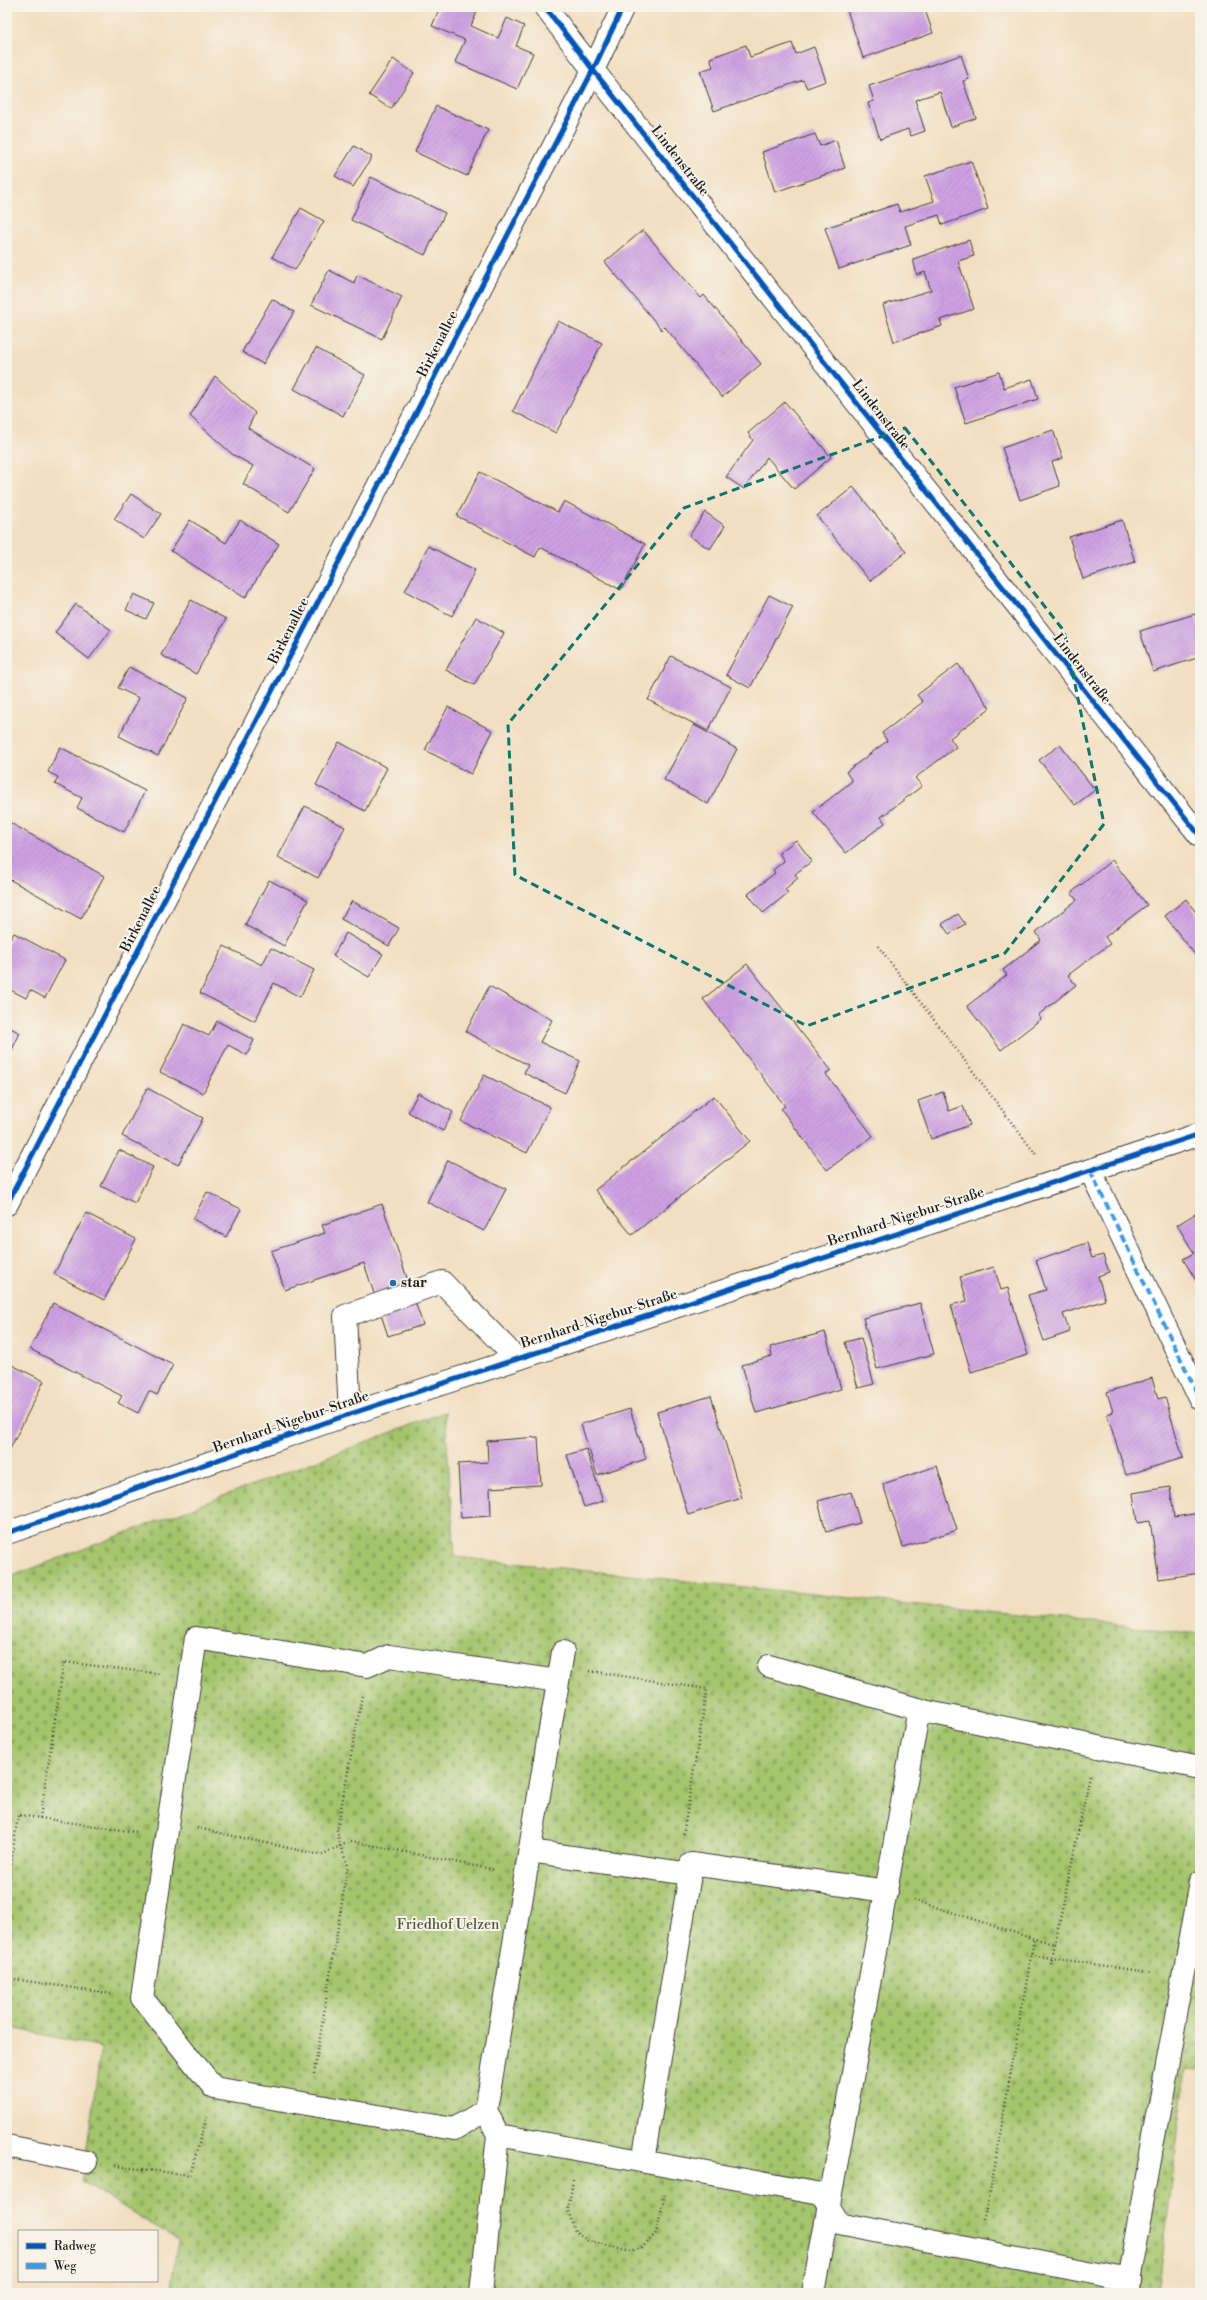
<svg xmlns="http://www.w3.org/2000/svg" width="1207" height="2300" font-family="'Libre Bodoni',serif">
<style>
.cemetery{fill:url(#cemetery-stones);stroke:#607044}
.building{fill:url(#building-hatch)}
.lines{fill:none;stroke-linecap:round;stroke-linejoin:round}
.minor-casing{stroke:#3c3935;stroke-width:24}
.major-casing{stroke:#3c3935;stroke-width:24}
.path{stroke:#3c3935;stroke-width:2.5;stroke-dasharray:1 3;stroke-linecap:butt}
.minor{stroke:#fff;stroke-width:22}
.major{stroke:#fff;stroke-width:22}
.quiet{stroke:#3c9bdf;stroke-width:4;stroke-dasharray:8 4;stroke-linecap:butt}
.cycleway-casing{stroke:#f7f3e8;stroke-width:8}
.cycleway{stroke:#0057b8;stroke-width:5}
.marked{fill:none;stroke:#0f766e;stroke-width:3;stroke-dasharray:8 5;stroke-linejoin:round}
.poi-dot{fill:#1f6fb2;stroke:#f7f3e8;stroke-width:1.5}
.labels{text-anchor:middle;dominant-baseline:central;stroke-width:4;stroke-linejoin:round;paint-order:stroke}
.street-label{font-size:14px;fill:#1c1c1c;stroke:#f7f3e8}
.poi-label{font-size:14px;font-weight:bold;fill:#1c1c1c;stroke:#f7f3e8;text-anchor:start}
.park-label{font-size:14px;fill:#4c5738;stroke:#f7f3e8}
</style>
<defs>
<pattern id="cemetery-stones" width="16" height="16" patternUnits="userSpaceOnUse"><rect width="16" height="16" fill="#a5c56d"/><path d="M2 7V4a2 2 0 0 1 4 0v3zM10 15v-3a2 2 0 0 1 4 0v3z" fill="#8da95e"/></pattern>
<pattern id="building-hatch" width="6" height="6" patternUnits="userSpaceOnUse"><rect width="6" height="6" fill="#cda0e2"/><path d="M-1 1l2-2M0 6l6-6M5 7l2-2" fill="none" stroke="#af89c1"/></pattern>
</defs>
<rect width="100%" height="100%" fill="#f7f3e8"/>
<filter id="ink" filterUnits="userSpaceOnUse"><feTurbulence type="fractalNoise" baseFrequency=".025" numOctaves="2"/><feDisplacementMap in="SourceGraphic" scale="8" xChannelSelector="R" yChannelSelector="G"/><feConvolveMatrix kernelMatrix="1 2 1 2 8 2 1 2 1" color-interpolation-filters="sRGB"/></filter>
<filter id="wash" filterUnits="userSpaceOnUse"><feTurbulence type="fractalNoise" baseFrequency=".012" numOctaves="4" result="noise"/><feDisplacementMap in="SourceGraphic" scale="16" xChannelSelector="R" yChannelSelector="G"/><feGaussianBlur stdDeviation="0.9" result="paint"/><feColorMatrix in="noise" values="0 0 0 0 0 0 0 0 0 0 0 0 0 0 0 0 0 1.4 0 .05"/><feComposite in="paint" operator="in"/></filter>
<g filter="url(#wash)">
<rect width="100%" height="100%" fill="#f2dec0"/>
<path class="cemetery" d="M 445,1412 L 455,1557 L 1200,1634 L 1200,2071 L 1186,2070 L 1158,2293 L 170,2293 L 178,2240 L 82,2182 L 101,2047 L 7,2027 L 7,1578 Z"/>
<g id="blocks">
<path class="building" d="M 440,7 L 474,7 L 478,9 L 471,26 L 498,38 L 507,18 L 524,26 L 516,46 L 533,53 L 517,89 L 455,62 L 465,40 L 432,26 Z
M 846,7 L 924,7 L 933,33 L 863,58 Z
M 792,43 L 796,54 L 814,47 L 826,81 L 807,88 L 803,80 L 714,111 L 700,71 L 713,67 L 710,58 L 746,45 L 750,57 Z
M 961,55 L 969,79 L 963,81 L 976,118 L 951,127 L 940,92 L 915,100 L 925,131 L 911,136 L 908,129 L 880,139 L 868,103 L 874,101 L 869,86 Z
M 393,59 L 414,73 L 391,109 L 369,95 Z
M 436,106 L 488,130 L 467,176 L 415,152 Z
M 815,134 L 820,146 L 836,140 L 845,168 L 775,192 L 762,152 Z
M 354,146 L 372,157 L 353,187 L 335,176 Z
M 971,161 L 988,209 L 942,225 L 939,215 L 905,226 L 911,245 L 839,269 L 825,228 L 897,204 L 900,212 L 934,201 L 925,176 Z
M 371,177 L 445,213 L 425,255 L 351,220 Z
M 301,208 L 324,221 L 295,270 L 272,257 Z
M 643,230 L 701,298 L 704,295 L 761,364 L 722,397 L 665,327 L 662,330 L 605,262 Z
M 969,240 L 974,256 L 958,261 L 974,309 L 940,320 L 942,326 L 894,342 L 883,305 L 931,290 L 925,272 L 917,275 L 913,259 Z
M 329,270 L 354,283 L 357,275 L 402,297 L 382,339 L 311,305 Z
M 272,299 L 294,312 L 263,364 L 242,352 Z
M 558,321 L 602,343 L 556,433 L 513,411 Z
M 316,348 L 365,375 L 343,416 L 294,389 Z
M 999,372 L 1004,388 L 1032,379 L 1038,399 L 966,423 L 954,387 Z
M 215,376 L 255,413 L 248,428 L 315,469 L 289,512 L 243,484 L 253,466 L 232,454 L 190,416 Z
M 785,402 L 831,457 L 794,489 L 767,457 L 744,489 L 726,477 L 753,440 L 748,433 Z
M 1053,430 L 1063,458 L 1052,462 L 1060,486 L 1020,500 L 1002,448 Z
M 480,472 L 558,512 L 564,501 L 645,544 L 621,590 L 540,547 L 535,557 L 457,516 Z
M 853,487 L 906,552 L 870,581 L 817,516 Z
M 131,494 L 161,514 L 144,539 L 114,519 Z
M 705,512 L 725,526 L 710,549 L 689,536 Z
M 190,520 L 226,543 L 240,520 L 279,544 L 245,598 L 171,551 Z
M 1122,520 L 1135,562 L 1083,579 L 1069,537 Z
M 428,546 L 475,570 L 452,616 L 405,591 Z
M 134,594 L 154,603 L 146,619 L 126,610 Z
M 769,595 L 793,607 L 750,688 L 726,675 Z
M 191,600 L 226,619 L 196,674 L 161,655 Z
M 76,604 L 111,630 L 89,659 L 55,633 Z
M 1195,614 L 1200,630 L 1200,657 L 1153,672 L 1140,631 Z
M 476,617 L 504,633 L 474,685 L 446,670 Z
M 671,656 L 731,687 L 708,731 L 648,700 Z
M 958,664 L 990,708 L 950,738 L 956,747 L 915,778 L 922,786 L 881,817 L 885,823 L 846,853 L 813,812 L 852,781 L 846,772 L 887,741 L 882,733 L 923,702 L 917,695 Z
M 129,667 L 188,698 L 158,756 L 119,736 L 139,698 L 118,688 Z
M 448,707 L 493,731 L 471,774 L 425,750 Z
M 694,725 L 737,749 L 708,804 L 664,780 Z
M 339,742 L 387,768 L 365,811 L 316,785 Z
M 1060,745 L 1095,790 L 1075,805 L 1039,760 Z
M 60,747 L 145,791 L 124,832 L 77,808 L 82,798 L 55,784 L 58,777 L 48,772 Z
M 305,806 L 345,827 L 318,878 L 278,857 Z
M 7,821 L 104,876 L 81,919 L 7,878 Z
M 796,840 L 812,861 L 795,874 L 798,878 L 785,889 L 788,893 L 763,913 L 748,894 L 775,873 L 773,870 L 784,861 L 779,853 Z
M 1112,860 L 1147,905 L 1105,937 L 1110,944 L 1068,975 L 1076,985 L 1038,1015 L 1041,1019 L 1001,1050 L 967,1006 L 1007,975 L 1003,970 L 1041,940 L 1036,932 L 1077,900 L 1071,893 Z
M 269,880 L 308,900 L 284,946 L 245,925 Z
M 1186,899 L 1200,918 L 1200,961 L 1165,916 Z
M 352,901 L 399,928 L 389,946 L 341,919 Z
M 958,914 L 965,924 L 949,934 L 942,924 Z
M 14,933 L 65,960 L 45,998 L 30,990 L 26,998 L 7,988 L 7,945 Z
M 346,933 L 383,954 L 369,977 L 333,956 Z
M 224,946 L 262,965 L 271,948 L 314,970 L 300,997 L 274,983 L 255,1021 L 200,993 Z
M 747,964 L 831,1070 L 826,1074 L 873,1136 L 827,1170 L 781,1109 L 785,1106 L 703,999 Z
M 489,986 L 552,1020 L 540,1042 L 580,1061 L 565,1093 L 524,1073 L 528,1065 L 466,1032 Z
M 217,1021 L 254,1040 L 247,1055 L 228,1045 L 203,1093 L 160,1072 L 184,1024 L 209,1036 Z
M 7,1026 L 20,1033 L 7,1060 Z
M 484,1075 L 550,1107 L 527,1153 L 461,1121 Z
M 147,1088 L 203,1118 L 178,1165 L 122,1136 Z
M 943,1092 L 949,1111 L 963,1106 L 970,1125 L 931,1139 L 918,1101 Z
M 418,1093 L 453,1112 L 443,1131 L 408,1112 Z
M 714,1096 L 750,1141 L 632,1235 L 595,1190 Z
M 119,1150 L 153,1167 L 135,1203 L 101,1186 Z
M 448,1160 L 506,1189 L 484,1231 L 427,1202 Z
M 207,1192 L 241,1209 L 226,1237 L 193,1219 Z
M 382,1204 L 423,1325 L 388,1336 L 364,1263 L 285,1290 L 271,1251 L 325,1233 L 322,1225 Z
M 1200,1211 L 1200,1287 L 1183,1259 L 1194,1253 L 1177,1225 Z
M 86,1213 L 136,1239 L 104,1300 L 54,1274 Z
M 1087,1243 L 1092,1258 L 1103,1255 L 1109,1272 L 1098,1276 L 1105,1300 L 1063,1314 L 1070,1332 L 1044,1341 L 1028,1295 L 1046,1290 L 1036,1260 Z
M 994,1267 L 1001,1290 L 1008,1288 L 1028,1355 L 971,1372 L 951,1305 L 967,1301 L 960,1277 Z
M 53,1303 L 173,1365 L 157,1395 L 149,1391 L 138,1413 L 118,1403 L 122,1396 L 30,1349 Z
M 920,1303 L 934,1354 L 877,1369 L 863,1318 Z
M 825,1332 L 841,1389 L 756,1413 L 742,1365 L 772,1356 L 770,1347 Z
M 861,1338 L 874,1384 L 858,1388 L 845,1342 Z
M 8,1363 L 44,1381 L 7,1455 L 7,1365 Z
M 1152,1378 L 1158,1399 L 1165,1397 L 1183,1458 L 1126,1475 L 1107,1414 L 1113,1412 L 1107,1392 Z
M 711,1396 L 742,1498 L 688,1515 L 657,1412 Z
M 630,1409 L 646,1459 L 597,1475 L 581,1424 Z
M 538,1437 L 541,1485 L 490,1488 L 491,1516 L 461,1518 L 458,1464 L 488,1462 L 487,1441 Z
M 586,1449 L 603,1501 L 584,1507 L 567,1455 Z
M 937,1466 L 957,1530 L 903,1547 L 883,1484 Z
M 1170,1487 L 1174,1517 L 1200,1513 L 1200,1573 L 1159,1579 L 1150,1521 L 1137,1523 L 1133,1493 Z
M 851,1492 L 860,1523 L 826,1532 L 818,1501 Z"/>
</g>
</g>
<g filter="url(#ink)">
<use href="#blocks" fill-opacity="0" stroke="#3c3935" stroke-width="1"/>
<g class="lines">
<defs>
<path id="minor" d="M 545,7 L 593,70 L 1200,836
M 1090,1170 L 1200,1399
M 7,1204 L 593,70 L 623,7
M 350,1414 L 345,1316 L 442,1282 L 517,1359
M 769,1666 L 928,1712 L 1200,1768
M 530,1851 L 690,1874 L 691,1864 L 887,1891
M 486,2110 L 454,2129 L 214,2088 L 142,1998 L 196,1638 L 367,1666 L 389,1656 L 558,1681
M 498,2135 L 821,2194 L 839,2223 L 1129,2280
M 7,2146 L 86,2162
M 643,2161 L 690,1874
M 481,2293 L 498,2135 L 486,2110 L 563,1652
M 813,2293 L 919,1709
M 1126,2293 L 1200,1882"/>
<path id="major" d="M 7,1533 L 350,1414 L 1200,1134"/>
</defs>
<use href="#minor" class="minor-casing"/>
<use href="#major" class="major-casing"/>
<path class="path" d="M 878,946 L 1037,1156
M 590,1671 L 707,1689 L 683,1836
M 40,1818 L 136,1832
M 197,1828 L 321,1855 L 351,1841 L 495,1870
M 7,1892 L 18,1815 L 40,1818 L 64,1662 L 161,1674
M 914,1900 L 1034,1939 L 1056,1943
M 1031,1955 L 1153,1973
M 1050,1968 L 1090,1775
M 7,1978 L 113,1994
M 314,2074 L 348,1865 L 340,1846 L 337,1830 L 362,1696
M 115,2166 L 190,2175 L 207,2116
M 573,2180 L 568,2210 L 575,2232 L 588,2241 L 631,2251 L 642,2248 L 656,2233 L 665,2195
M 985,2221 L 1034,1939"/>
<use href="#minor" class="minor"/>
<use href="#major" class="major"/>
<path class="quiet" d="M 1090,1170 L 1200,1399"/>
<defs>
<path id="cycleway" d="M 545,7 L 593,70 L 1200,836
M 7,1204 L 593,70 L 623,7
M 7,1533 L 350,1414 L 1200,1134"/>
</defs>
<use href="#cycleway" class="cycleway-casing"/>
<use href="#cycleway" class="cycleway"/>
</g>
</g>
<path class="marked" d="M 905,428 L 1064,631 L 1104,824 L 1005,953 L 807,1026 L 515,875 L 508,724 L 684,508 Z"/>
<circle class="poi-dot" cx="393" cy="1283" r="4"/>
<g class="labels">
<g class="street-label">
<text transform="translate(680 161) rotate(52)">Lindenstraße</text>
<text transform="translate(438 344) rotate(-63)">Birkenallee</text>
<text transform="translate(881 415) rotate(52)">Lindenstraße</text>
<text transform="translate(289 631) rotate(-63)">Birkenallee</text>
<text transform="translate(1082 669) rotate(52)">Lindenstraße</text>
<text transform="translate(141 919) rotate(-63)">Birkenallee</text>
<text transform="translate(906 1217) rotate(-18)">Bernhard-Nigebur-Straße</text>
<text transform="translate(599 1319) rotate(-18)">Bernhard-Nigebur-Straße</text>
<text transform="translate(291 1422) rotate(-19)">Bernhard-Nigebur-Straße</text>
</g>
<g class="poi-label">
<text x="401" y="1283">star</text>
</g>
<g class="park-label">
<text x="448" y="1925">Friedhof Uelzen</text>
</g>
</g>
<rect width="1207" height="2300" fill="none" stroke="#f7f3e8" stroke-width="24"/>
<rect x="18" y="2230" width="140" height="52" fill="#f7f3e8" stroke="#9f9d96"/>
<rect x="26" y="2243" width="20" height="6" fill="#0057b8" stroke="#9f9d96"/>
<text x="54" y="2250" font-size="12" fill="#1c1c1c">Radweg</text>
<rect x="26" y="2263" width="20" height="6" fill="#3c9bdf" stroke="#9f9d96"/>
<text x="54" y="2270" font-size="12" fill="#1c1c1c">Weg</text>
</svg>
